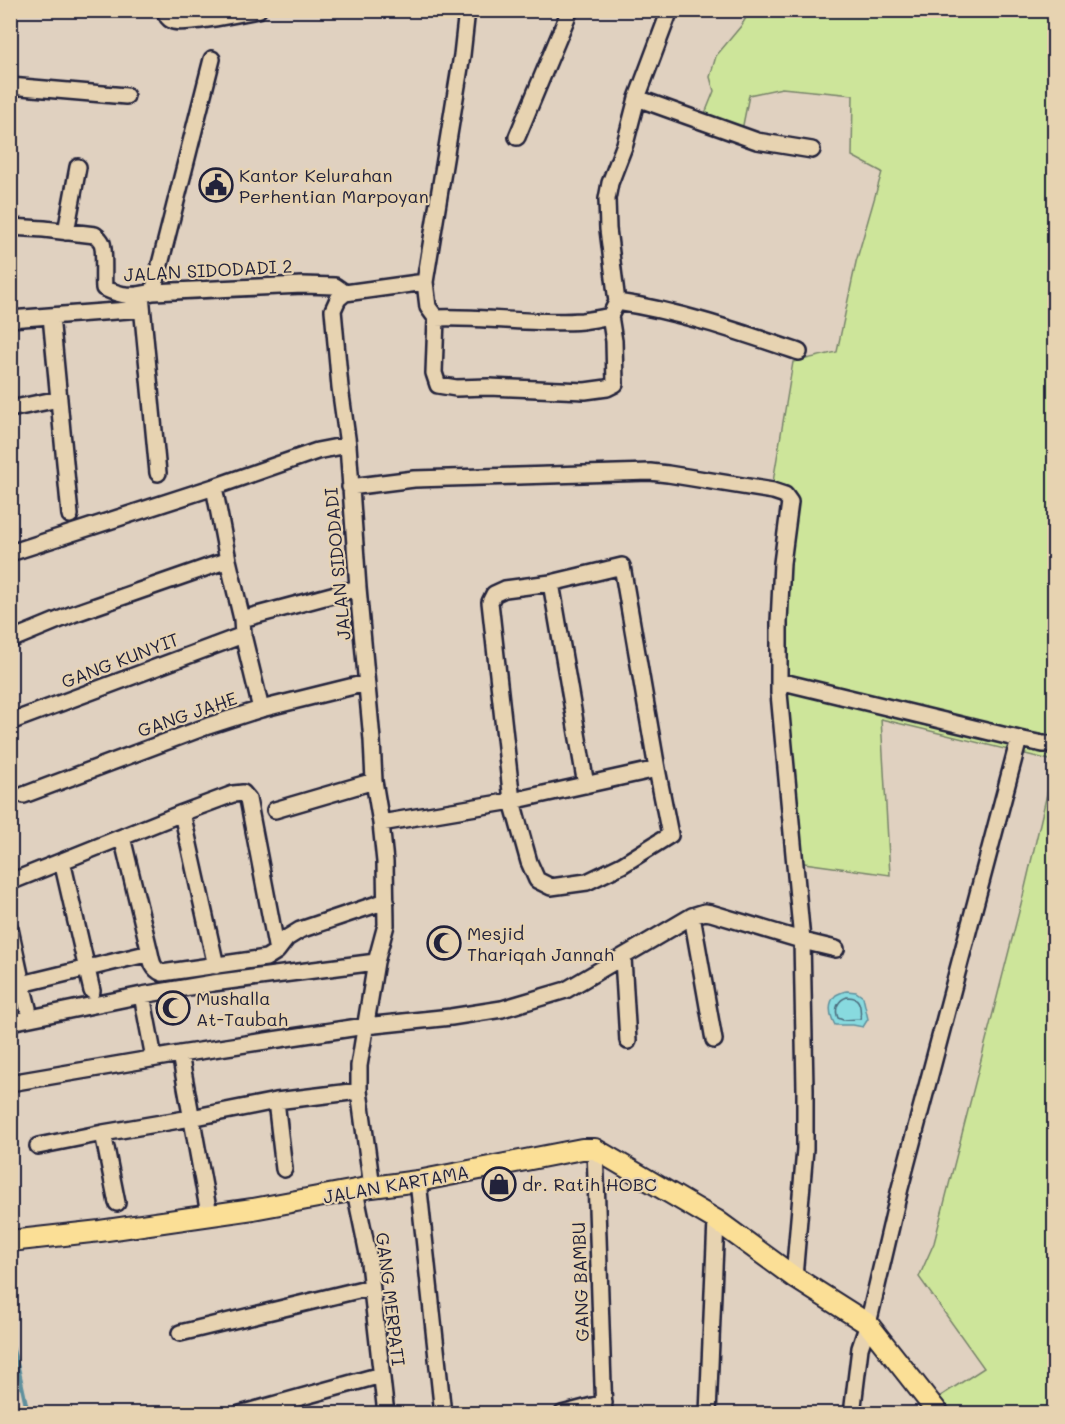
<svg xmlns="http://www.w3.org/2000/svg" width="1065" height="1424" font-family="Mali,sans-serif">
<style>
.green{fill:#cde59a;stroke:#78846a;stroke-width:1.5}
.water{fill:#88dadf;stroke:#5f909d;stroke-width:1.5}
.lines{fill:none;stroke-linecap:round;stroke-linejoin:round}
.shore{stroke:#4b6c7d;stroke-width:1.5}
.stream{stroke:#5f909d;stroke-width:4.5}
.minor-casing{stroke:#22223b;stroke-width:20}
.major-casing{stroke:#22223b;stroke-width:24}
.minor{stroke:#e7d3b1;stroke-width:15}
.major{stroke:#fbdf96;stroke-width:20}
.labels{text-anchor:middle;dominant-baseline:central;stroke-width:4.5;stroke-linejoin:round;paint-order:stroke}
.poi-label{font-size:18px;fill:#22223b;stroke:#e7d3b1;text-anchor:start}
.street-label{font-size:18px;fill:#22223b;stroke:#e7d3b1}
</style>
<rect width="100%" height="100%" fill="#e0d1c0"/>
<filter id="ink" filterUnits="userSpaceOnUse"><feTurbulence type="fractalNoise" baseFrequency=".0167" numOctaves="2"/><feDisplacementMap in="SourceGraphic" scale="12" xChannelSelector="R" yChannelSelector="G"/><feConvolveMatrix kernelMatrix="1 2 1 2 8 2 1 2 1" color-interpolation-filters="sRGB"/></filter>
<g filter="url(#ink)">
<path class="green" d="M 750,11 L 1054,11 L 1054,761 L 881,719 L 890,875 L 797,862 L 785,696 L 789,561 L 793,495 L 786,486 L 773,482 L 793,362 L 837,352 L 856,262 L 882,172 L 852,156 L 853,95 L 782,88 L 749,95 L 742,130 L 704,116 L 714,91 L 710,77 L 716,56 L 741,26 Z
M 1054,764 L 1054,1413 L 954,1413 L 939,1397 L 984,1368 L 919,1277 L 934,1243 L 1023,896 Z"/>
<path class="water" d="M 847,991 L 856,992 L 863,997 L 868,1019 L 863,1027 L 853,1025 L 835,1025 C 830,1016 827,1003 836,995 C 838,994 845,991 847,991 Z"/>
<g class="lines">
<path class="shore" d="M 847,997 C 849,997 853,997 856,999 C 861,1002 861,1015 860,1019 L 843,1020 L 838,1018 C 834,1009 838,1000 847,997 Z"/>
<path class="stream" d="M 10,1340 L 18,1368 L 28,1414"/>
<defs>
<path id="minor" d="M 165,10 C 166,15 168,19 173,21 C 185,25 242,13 258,10
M 10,86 L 126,96
M 637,98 L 757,141 L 812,150
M 517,137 L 570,10
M 10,227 L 44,229 L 95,235 C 99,238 100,239 102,243 C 105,250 103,278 104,288 C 123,297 133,297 153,292 L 303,285 L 335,286 L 345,293
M 66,232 L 78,167
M 425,282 L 428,307 L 436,318 C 484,316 533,325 582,321 C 591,320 601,318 610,316 L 617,302 C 679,311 740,332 799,352
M 153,292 L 212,59
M 141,295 L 158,473
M 617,302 L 608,229 L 607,199 L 610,183 L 625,144 L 637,98 L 670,10
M 51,316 L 70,515
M 436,318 L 434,373 L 438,385 L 456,388 L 489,387 L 585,391 L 607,388 L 615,384 L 614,341 L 610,316
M 10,319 L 142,309
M 10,409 L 59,399
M 214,487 L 228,560 L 242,619 L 243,635 L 261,709
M 350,487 L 414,479 L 650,472 L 668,474 L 773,491 L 785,495 L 790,502 L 782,563 L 779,622 L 779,693 L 802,940 L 805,1089 L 805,1149 L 794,1277
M 10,553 L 214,487 L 317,451 L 348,445
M 622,566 L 657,769 L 670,835 L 622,865 L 587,882 L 551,887 L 537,880 L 529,862 L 512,801 L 490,602 L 494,594 L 505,589 L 551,583 Z
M 551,583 L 586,785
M 242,619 L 358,588
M 10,640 L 73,614 L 228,560
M 779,681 L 1019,739 L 1043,744 L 1054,744
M 10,722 L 243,635
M 24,795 L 208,726 L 261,709 L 366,683
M 275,810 L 374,781
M 182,813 L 216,966
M 381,823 L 512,801 L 657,769
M 122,837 L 150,953
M 62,861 L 92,991
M 10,882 L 182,813 L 233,794 L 243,793 L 248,799 L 277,951
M 692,916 L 714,1040
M 10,929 L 22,984 L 150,953 C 152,963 153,969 162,973 L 266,958 L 277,951 L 287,938 L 300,930 L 386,901
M 623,958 L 628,1041
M 22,984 L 28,1008
M 142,995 L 154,1058
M 11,1022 L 142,995 L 213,983 L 376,962
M 180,1054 L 209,1214
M 10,1083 L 180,1054 L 365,1026 L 451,1017 L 502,1009 L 566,990 L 692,916 L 705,912 L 711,913 L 811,943 L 836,949
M 276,1101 L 284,1169
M 103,1133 L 117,1203
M 38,1146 L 103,1133 L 191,1118 L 276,1101 L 359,1091
M 595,1149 L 604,1414
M 418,1181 L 443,1414
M 372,1187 L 359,1091 L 359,1066 L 376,962 L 386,925 L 385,862 L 381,823 L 374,781 L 372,740 L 358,588 L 348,445 L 340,387 L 333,310 L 338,299 L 345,293 L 425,282 L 462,55 L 467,10
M 355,1191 L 368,1254 L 386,1414
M 180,1333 L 371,1287
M 240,1414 L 381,1375
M 562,1414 L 604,1403
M 708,1414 L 716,1220
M 852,1414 L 860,1348 L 868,1324 L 900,1188 L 1019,739"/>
<path id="major" d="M 10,1241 L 100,1231 L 253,1209 L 372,1187 L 418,1181 L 582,1149 L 595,1149 L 716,1220 L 794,1277 L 868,1324 L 939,1414"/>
</defs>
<use href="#minor" class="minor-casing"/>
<use href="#major" class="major-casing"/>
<use href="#minor" class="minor"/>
<use href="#major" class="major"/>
</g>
</g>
<defs>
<symbol id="civic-ring" viewBox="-11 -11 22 22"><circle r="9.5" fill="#e7d3b1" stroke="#22223b" stroke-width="1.5"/><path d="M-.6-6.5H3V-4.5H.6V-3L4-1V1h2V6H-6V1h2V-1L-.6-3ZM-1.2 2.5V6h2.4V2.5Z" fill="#22223b"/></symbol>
<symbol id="mosque-ring" viewBox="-11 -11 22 22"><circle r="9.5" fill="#e7d3b1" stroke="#22223b" stroke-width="1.5"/><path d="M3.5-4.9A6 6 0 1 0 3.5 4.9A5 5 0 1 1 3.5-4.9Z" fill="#22223b"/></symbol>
<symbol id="shop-ring" viewBox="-11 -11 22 22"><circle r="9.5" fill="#e7d3b1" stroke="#22223b" stroke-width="1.5"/><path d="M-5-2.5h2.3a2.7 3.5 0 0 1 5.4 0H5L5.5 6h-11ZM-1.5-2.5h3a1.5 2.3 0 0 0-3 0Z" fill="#22223b"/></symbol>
</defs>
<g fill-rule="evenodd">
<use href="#civic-ring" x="197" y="166" width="38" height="38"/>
<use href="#mosque-ring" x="425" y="924" width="38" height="38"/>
<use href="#mosque-ring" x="154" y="989" width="38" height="38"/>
<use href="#shop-ring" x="480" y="1165" width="38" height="38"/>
</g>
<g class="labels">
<g class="poi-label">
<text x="239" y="175">Kantor Kelurahan<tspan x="239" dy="21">Perhentian Marpoyan</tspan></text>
<text x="467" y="933">Mesjid<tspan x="467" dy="21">Thariqah Jannah</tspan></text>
<text x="196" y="998">Mushalla<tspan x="196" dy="21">At-Taubah</tspan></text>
<text x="522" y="1184">dr. Ratih HOBC</text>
</g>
<g class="street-label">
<text transform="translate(208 270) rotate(-3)">JALAN SIDODADI 2</text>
<text transform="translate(337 564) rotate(-95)">JALAN SIDODADI</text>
<text transform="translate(120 660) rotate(-21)">GANG KUNYIT</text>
<text transform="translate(187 714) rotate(-19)">GANG JAHE</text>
<text transform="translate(396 1184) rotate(-10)">JALAN KARTAMA</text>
<text transform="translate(580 1282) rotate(-92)">GANG BAMBU</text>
<text transform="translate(391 1299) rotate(83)">GANG MERPATI</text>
</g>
</g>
<rect width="1065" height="1424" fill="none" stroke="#e7d3b1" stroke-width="36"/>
<rect x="18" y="18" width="1029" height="1388" fill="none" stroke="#22223b" stroke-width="2" filter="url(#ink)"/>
</svg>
